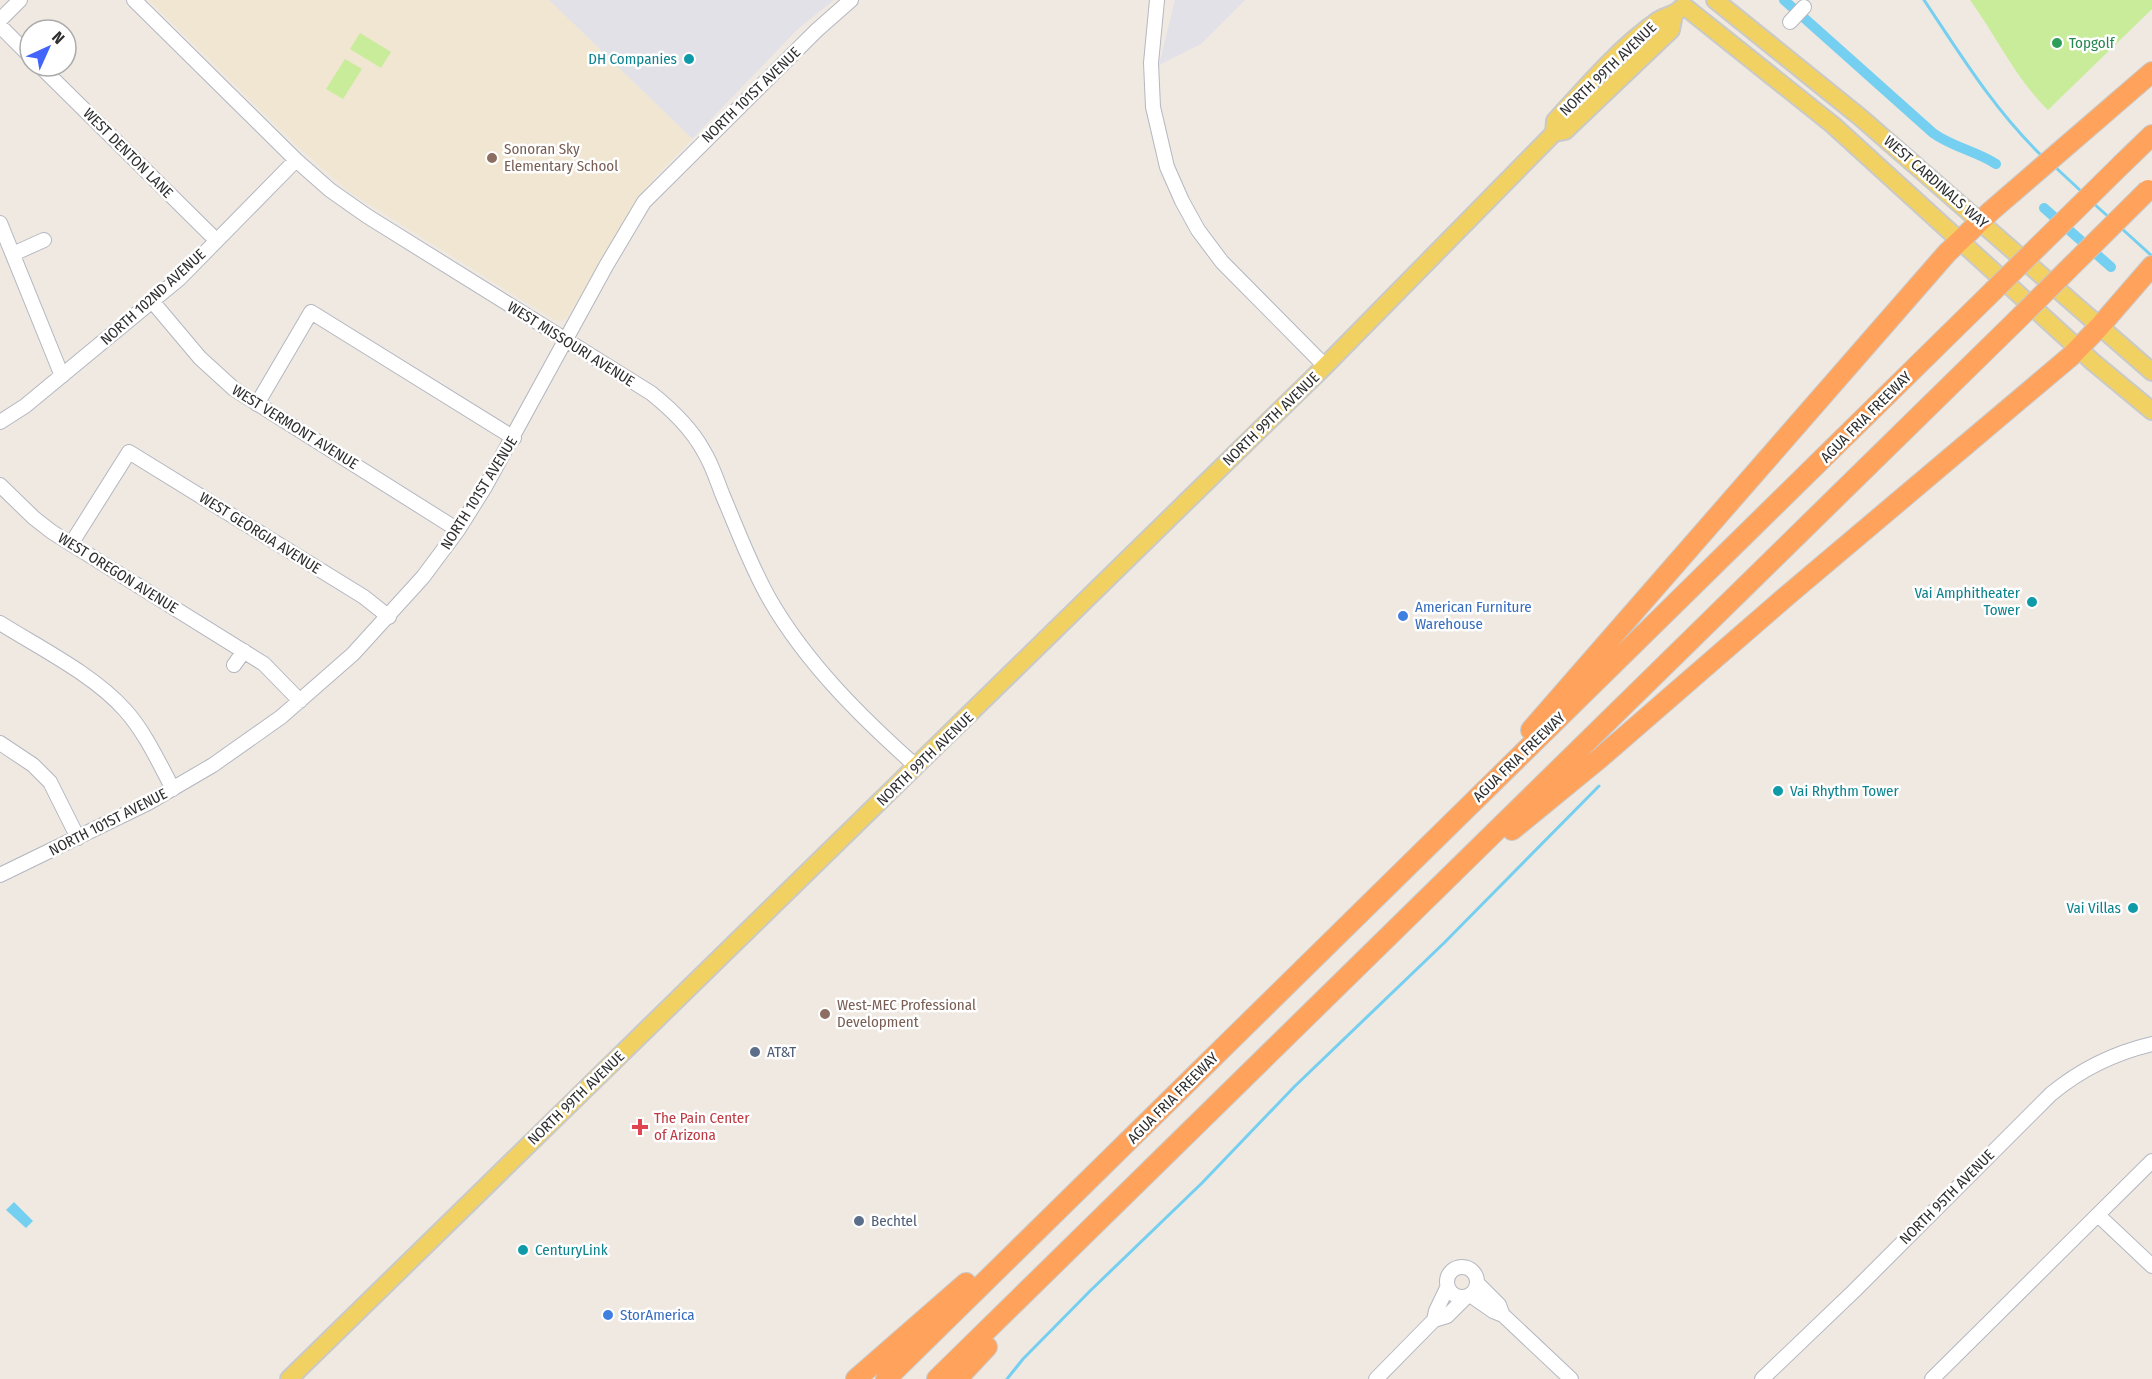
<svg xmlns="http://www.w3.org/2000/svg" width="2152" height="1379" font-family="'Fira Sans Condensed',sans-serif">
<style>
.industrial{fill:#e3e1e8}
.education{fill:#f0e6d1}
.pitch{fill:#c9ec9a}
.water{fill:#75cff0}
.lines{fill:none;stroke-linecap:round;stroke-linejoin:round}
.stream{stroke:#75cff0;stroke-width:3}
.canal{stroke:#75cff0;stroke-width:10}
.minor-casing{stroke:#b4b7c1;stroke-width:16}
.major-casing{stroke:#c9c9c9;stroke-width:20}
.highway-casing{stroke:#c9c9c9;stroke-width:22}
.minor{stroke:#fff;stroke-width:14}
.major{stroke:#f2d163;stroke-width:16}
.highway{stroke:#ffa35c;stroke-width:20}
.highway-bridge-casing{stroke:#c9c9c9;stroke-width:22;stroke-linecap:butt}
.highway-bridge{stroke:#ffa35c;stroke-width:20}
.leisure-dot{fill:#2e9e5b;stroke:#fff;stroke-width:2}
.culture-dot{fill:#0f9aa8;stroke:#fff;stroke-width:2}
.education-dot{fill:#8d6e63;stroke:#fff;stroke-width:2}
.shop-dot{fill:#3f7fe0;stroke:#fff;stroke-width:2}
.service-dot{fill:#5c6f8a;stroke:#fff;stroke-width:2}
.health-dot{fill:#e0444e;stroke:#fff;stroke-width:2}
.labels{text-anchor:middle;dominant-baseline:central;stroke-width:5;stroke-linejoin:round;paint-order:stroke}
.leisure-label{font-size:15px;fill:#27864d;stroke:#fff;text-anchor:start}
.culture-label{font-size:15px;fill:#0d838f;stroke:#fff;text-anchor:end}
.street-label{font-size:15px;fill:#2e2e2e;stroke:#fff}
.education-label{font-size:15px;fill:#785e54;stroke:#fff;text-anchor:start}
.shop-label{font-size:15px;fill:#366cbe;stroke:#fff;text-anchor:start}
.service-label{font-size:15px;fill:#4e5e75;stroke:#fff;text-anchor:start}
.health-label{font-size:15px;fill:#be3a42;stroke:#fff;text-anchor:start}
</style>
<rect width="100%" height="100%" fill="#efe9e1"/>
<path class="industrial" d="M 549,0 L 834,0 L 798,29 L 692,139 Z
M 1175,0 L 1245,0 L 1201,44 L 1159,65 Z"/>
<path class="education" d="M 149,0 L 549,0 L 692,139 L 656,176 L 636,201 L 568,317 L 563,321 L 558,321 L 553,319 L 348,191 L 296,145 Z"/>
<path class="pitch" d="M 1970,0 L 2152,0 L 2152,9 L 2048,110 C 2015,78 1997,37 1970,0 Z
M 360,33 L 391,52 L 381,68 L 350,49 Z
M 345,59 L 362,69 L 343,99 L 326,89 Z"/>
<path class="water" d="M 14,1202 L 33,1221 L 26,1228 L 6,1210 Z"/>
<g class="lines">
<path class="stream" d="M 1924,0 C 1960,54 1995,111 2042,156
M 2054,166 L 2082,192
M 2093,203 L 2111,219
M 2120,227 L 2152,256
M 1007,1379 L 1023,1359 L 1090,1291 L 1202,1183 L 1294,1087 L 1444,943 L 1599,786"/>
<path class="canal" d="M 1784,0 L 1933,133 C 1952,147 1976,151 1996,164
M 2044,208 L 2111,267"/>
<defs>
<path id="minor" d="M 134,0 L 296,160 L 330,190 L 367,216 L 651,393 C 671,409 691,428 703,450 C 712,464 717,481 723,496 C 738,531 751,567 770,600 C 807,664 862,718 917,767
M 1157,0 L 1151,63 L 1153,107 L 1167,167 L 1182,201 L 1198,230 L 1222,262 L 1325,366
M 0,20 L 20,0
M 1790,22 L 1804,7
M 0,26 L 30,56
M 40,66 L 216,240
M 0,223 L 62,376
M 13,254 L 44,240
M 152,301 L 200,358 L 234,389 L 458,530
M 257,404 L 311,312 L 514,438
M 0,422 L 25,406 L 180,278 L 296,160
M 0,485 L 34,518 L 52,532 L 264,664 L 300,701
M 71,544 L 129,452 L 364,597 L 389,617
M 0,623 C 40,648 94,675 125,710 C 145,732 159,763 173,789
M 234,665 L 244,651
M 0,743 L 33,765 L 50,782 L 78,838
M 0,875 L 148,803 L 213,765 L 281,717 L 353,654 L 423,577 L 458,530 L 485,487 L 606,266 L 644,202 L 817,30 L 851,0
M 2098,1215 L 2152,1266
M1447 1282a15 15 0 1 1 30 0a15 15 0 1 1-30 0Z
M 1477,1283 L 1499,1305 L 1502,1313
M 1470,1295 L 1493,1311 L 1503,1315 L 1571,1379
M 1434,1320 L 1436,1311 L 1447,1288
M 1376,1379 L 1434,1320 L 1447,1316 L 1466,1297
M 1762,1379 L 1854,1291 L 2051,1094 C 2081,1069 2114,1053 2152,1044
M 1932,1379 L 2152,1161"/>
<path id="major" d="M 1715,0 L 1860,117 L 2152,372
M 1684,6 L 1833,125 L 2093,362 L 2152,411
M 1554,133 L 1555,121 C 1586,87 1618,49 1656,22 C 1663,16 1673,16 1680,9
M 289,1379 L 1325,366 L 1554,133 L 1565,131 L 1671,30 L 1674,14"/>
<path id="highway" d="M 2122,164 L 2152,135
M 1531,730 L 1947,253 L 1991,211 L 2152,72
M 1512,830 L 1600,758 L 1789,594 L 2071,356 L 2100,326 L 2152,266
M 856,1379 L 966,1283
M 886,1379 L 1993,291
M 937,1379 L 2021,316
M 957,1379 L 987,1347"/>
</defs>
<use href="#minor" class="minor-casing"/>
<use href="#major" class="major-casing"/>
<use href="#highway" class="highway-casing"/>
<use href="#minor" class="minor"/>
<use href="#major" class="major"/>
<use href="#highway" class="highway"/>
<defs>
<path id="highway-bridge" d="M 1993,291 L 2122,164
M 2021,316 L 2148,190"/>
</defs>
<use href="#highway-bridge" class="highway-bridge-casing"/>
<use href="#highway-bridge" class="highway-bridge"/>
</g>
<circle class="leisure-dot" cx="2057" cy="43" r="6"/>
<g class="culture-dot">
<circle cx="689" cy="59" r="6"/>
<circle cx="2032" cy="602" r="6"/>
<circle cx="1778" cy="791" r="6"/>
<circle cx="2133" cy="908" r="6"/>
<circle cx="523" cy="1250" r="6"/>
</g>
<g class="education-dot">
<circle cx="492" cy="158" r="6"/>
<circle cx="825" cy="1014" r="6"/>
</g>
<g class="shop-dot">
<circle cx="1403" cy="616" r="6"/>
<circle cx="608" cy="1315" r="6"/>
</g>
<g class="service-dot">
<circle cx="755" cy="1052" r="6"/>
<circle cx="859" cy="1221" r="6"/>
</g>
<path class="health-dot" d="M637 1118h6v6h6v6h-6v6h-6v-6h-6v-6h6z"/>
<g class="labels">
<g class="leisure-label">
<text x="2069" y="43">Topgolf</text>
</g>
<g class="culture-label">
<text x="677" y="59">DH Companies</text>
<text x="2020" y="593">Vai Amphitheater<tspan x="2020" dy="17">Tower</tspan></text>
<text x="1790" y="791" text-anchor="start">Vai Rhythm Tower</text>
<text x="2121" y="908">Vai Villas</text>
<text x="535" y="1250" text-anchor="start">CenturyLink</text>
</g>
<g class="street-label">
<text transform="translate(1608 69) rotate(-44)">NORTH 99TH AVENUE</text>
<text transform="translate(751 95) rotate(-44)">NORTH 101ST AVENUE</text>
<text transform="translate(128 153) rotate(45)">WEST DENTON LANE</text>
<text transform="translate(1936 182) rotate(41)">WEST CARDINALS WAY</text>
<text transform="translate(153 297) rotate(-42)">NORTH 102ND AVENUE</text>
<text transform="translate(571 344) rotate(32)">WEST MISSOURI AVENUE</text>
<text transform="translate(1866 417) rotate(-45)">AGUA FRIA FREEWAY</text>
<text transform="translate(1271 419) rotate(-44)">NORTH 99TH AVENUE</text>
<text transform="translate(295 427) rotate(32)">WEST VERMONT AVENUE</text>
<text transform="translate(479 493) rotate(-58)">NORTH 101ST AVENUE</text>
<text transform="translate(260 533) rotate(32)">WEST GEORGIA AVENUE</text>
<text transform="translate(118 573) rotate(32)">WEST OREGON AVENUE</text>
<text transform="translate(1519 757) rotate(-44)">AGUA FRIA FREEWAY</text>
<text transform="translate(925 759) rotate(-44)">NORTH 99TH AVENUE</text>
<text transform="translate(108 822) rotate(-27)">NORTH 101ST AVENUE</text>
<text transform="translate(576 1098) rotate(-44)">NORTH 99TH AVENUE</text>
<text transform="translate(1173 1098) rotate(-45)">AGUA FRIA FREEWAY</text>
<text transform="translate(1947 1197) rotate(-45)">NORTH 95TH AVENUE</text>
</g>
<g class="education-label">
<text x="504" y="149">Sonoran Sky<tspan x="504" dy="17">Elementary School</tspan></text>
<text x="837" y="1005">West-MEC Professional<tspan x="837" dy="17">Development</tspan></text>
</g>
<g class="shop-label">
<text x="1415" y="607">American Furniture<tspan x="1415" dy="17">Warehouse</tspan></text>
<text x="620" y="1315">StorAmerica</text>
</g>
<g class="service-label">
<text x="767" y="1052">AT&amp;T</text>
<text x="871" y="1221">Bechtel</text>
</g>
<g class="health-label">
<text x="654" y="1118">The Pain Center<tspan x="654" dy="17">of Arizona</tspan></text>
</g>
</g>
<g transform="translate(48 48) rotate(45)"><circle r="28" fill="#ffffff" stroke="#ababab" stroke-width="1.5"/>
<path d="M0-4.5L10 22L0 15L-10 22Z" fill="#4264fb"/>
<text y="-9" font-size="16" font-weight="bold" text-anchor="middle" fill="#2e2e2e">N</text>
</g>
</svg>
